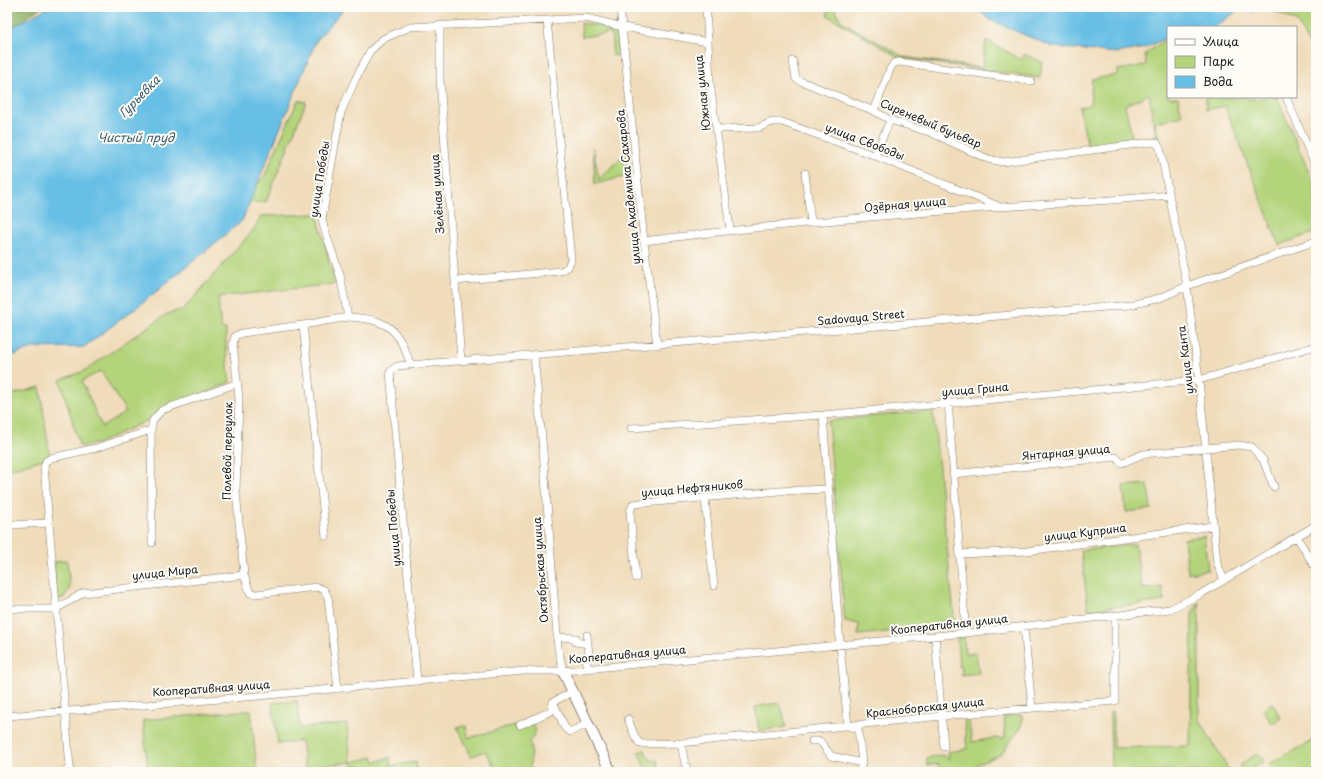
<svg xmlns="http://www.w3.org/2000/svg" width="1323" height="779" font-family="'Playpen Sans',sans-serif">
<style>
.green{fill:#b4d47c;stroke:#68784c;fill-rule:evenodd}
.forest{fill:#8fb66c;stroke:#566944}
.water{fill:#68bfe5;stroke:#426e80}
.lines{fill:none;stroke-linecap:round;stroke-linejoin:round}
.street-casing{stroke:#867c6b;stroke-width:8}
.secondary-casing{stroke:#867c6b;stroke-width:12}
.street{stroke:#fff;stroke-width:7}
.secondary{stroke:#fff;stroke-width:10}
.labels{text-anchor:middle;dominant-baseline:central;stroke-width:4;stroke-linejoin:round;paint-order:stroke}
.street-label{font-size:11px;fill:#1c1c1c;stroke:#fdfcf7}
.water-label{font-size:12px;font-style:italic;fill:#3a5d6c;stroke:#fdfcf7}
</style>
<rect width="100%" height="100%" fill="#fdfcf7"/>
<filter id="ink" filterUnits="userSpaceOnUse"><feTurbulence type="fractalNoise" baseFrequency=".025" numOctaves="2"/><feDisplacementMap in="SourceGraphic" scale="8" xChannelSelector="R" yChannelSelector="G"/><feConvolveMatrix kernelMatrix="1 2 1 2 8 2 1 2 1" color-interpolation-filters="sRGB"/></filter>
<filter id="wash" filterUnits="userSpaceOnUse"><feTurbulence type="fractalNoise" baseFrequency=".012" numOctaves="4" result="noise"/><feDisplacementMap in="SourceGraphic" scale="16" xChannelSelector="R" yChannelSelector="G"/><feGaussianBlur stdDeviation="0.9" result="paint"/><feColorMatrix in="noise" values="0 0 0 0 0 0 0 0 0 0 0 0 0 0 0 0 0 1.4 0 .05"/><feComposite in="paint" operator="in"/></filter>
<g filter="url(#wash)">
<rect width="100%" height="100%" fill="#f0dcba"/>
<path class="green" d="M 830,7 L 837,7 L 835,10 L 841,21 L 904,57 L 982,68 L 986,40 L 1022,60 L 1024,54 L 1042,62 L 1040,78 L 900,58 L 827,15 Z
M 1274,7 L 1316,7 L 1316,58 L 1297,22 L 1275,11 Z
M 581,23 L 613,28 L 616,32 L 618,55 L 613,56 L 611,33 L 582,37 Z
M 1168,38 L 1168,97 L 1178,97 L 1182,116 L 1155,122 L 1159,138 L 1156,138 L 1149,94 L 1125,105 L 1133,141 L 1088,147 L 1079,107 L 1090,105 L 1092,79 L 1118,75 L 1118,70 L 1146,65 L 1145,54 Z
M 1206,97 L 1246,97 L 1248,99 L 1277,97 L 1316,189 L 1316,232 L 1279,245 L 1225,106 L 1206,110 Z
M 298,100 L 306,102 L 266,202 L 243,203 L 265,175 Z
M 593,148 L 599,179 L 627,152 L 628,176 L 595,184 Z
M 317,214 L 335,284 L 218,297 L 221,329 L 226,329 L 226,347 L 230,382 L 99,443 L 80,447 L 60,380 L 84,371 L 165,315 L 180,310 L 182,311 L 254,229 L 261,216 ZM 101,371 L 126,412 L 102,427 L 82,381 Z
M 40,387 L 50,457 L 7,470 L 7,396 Z
M 933,410 L 955,625 L 858,635 L 859,624 L 845,621 L 828,421 Z
M 1148,484 L 1151,509 L 1126,512 L 1123,486 Z
M 1204,536 L 1208,570 L 1188,573 L 1184,539 Z
M 1135,544 L 1142,589 L 1162,587 L 1164,601 L 1088,610 L 1081,550 Z
M 67,560 L 70,589 L 63,598 L 56,599 L 54,562 Z
M 1199,602 L 1199,719 L 1230,772 L 1111,772 L 1110,712 L 1113,712 L 1113,748 L 1190,746 L 1192,614 Z
M 964,637 L 965,654 L 976,653 L 979,673 L 962,675 L 961,667 L 959,667 L 957,638 Z
M 297,701 L 300,728 L 347,724 L 351,762 L 305,768 L 301,741 L 278,744 L 272,703 Z
M 779,703 L 782,709 L 786,727 L 759,731 L 755,707 Z
M 1272,703 L 1281,718 L 1272,724 L 1263,709 Z
M 251,710 L 257,772 L 148,772 L 143,720 Z
M 1022,715 L 1022,726 L 1001,754 L 976,765 L 976,767 L 965,772 L 940,772 L 939,764 L 927,765 L 927,758 L 942,755 L 949,759 L 948,752 L 967,749 L 964,718 L 968,717 L 972,742 L 996,738 L 1002,739 L 1005,737 L 1004,716 Z
M 532,721 L 536,731 L 532,739 L 529,740 L 531,748 L 530,772 L 498,772 L 485,751 L 470,757 L 469,751 L 457,727 L 466,726 L 468,738 L 515,725 L 516,728 Z
M 1316,739 L 1316,772 L 1273,772 L 1269,764 Z
M 645,750 L 647,757 L 649,757 L 651,761 L 657,760 L 660,772 L 647,772 L 638,752 Z
M 1258,753 L 1264,760 L 1262,763 L 1245,772 L 1239,771 L 1240,765 Z
M 374,757 L 375,762 L 390,757 L 391,766 L 416,762 L 417,772 L 362,772 L 360,765 L 353,766 L 352,762 Z"/>
<path class="forest" d="M 7,7 L 41,7 L 7,31 Z"/>
<path class="water" d="M 53,7 L 345,7 L 316,41 L 242,221 L 141,304 L 84,347 L 32,348 L 7,358 L 7,30 L 47,8 Z
M 974,7 L 1253,7 L 1253,12 L 1243,7 L 1214,27 L 1168,27 L 1168,37 L 1144,48 L 1117,53 L 1053,47 L 992,21 Z"/>
</g>
<g filter="url(#ink)">
<g class="lines">
<defs>
<path id="street" d="M 620,7 L 644,241 L 657,345
M 706,7 L 708,42
M 440,25 L 440,80 L 461,361
M 793,61 L 796,79 L 874,111 L 890,120 L 932,133 L 988,159 L 1003,162 L 1152,142 L 1157,143 L 1160,148 L 1187,286 L 1199,380 L 1217,563 L 1224,580
M 1286,97 L 1316,167
M 874,111 L 890,69 L 894,63 L 899,62 L 1031,81
M 717,129 L 758,128 L 772,122 L 782,122 L 873,155 L 998,206
M 873,155 L 877,151 L 890,120
M 805,173 L 811,222
M 644,241 C 762,226 881,215 1000,207 C 1056,203 1113,201 1169,195
M 455,281 L 561,271 L 568,267 L 571,259 L 547,20
M 303,325 L 326,536
M 534,356 L 543,450 L 558,648 L 563,671
M 411,365 C 397,328 389,319 348,317 L 340,275 L 324,228 L 322,218 L 341,112 L 355,80 L 370,51 L 383,39 L 410,27 L 586,18 L 623,27 L 708,42 L 710,83 L 730,230
M 948,402 L 966,633
M 823,415 L 840,645 L 848,726
M 631,428 L 823,415 L 1199,380 L 1316,346
M 953,474 L 1115,457 L 1122,463 L 1143,454 L 1238,445 L 1252,447 L 1263,460 L 1274,487
M 705,498 L 714,586
M 7,525 L 49,523
M 1297,537 L 1316,569
M 152,543 L 151,430 L 153,420 L 162,410 L 238,383
M 959,554 L 1027,551 L 1213,526
M 636,578 L 630,512 L 633,504 L 779,491 L 828,489
M 7,609 L 56,609 L 83,593 L 244,575
M 1024,627 L 1032,708
M 587,635 L 589,654 L 586,659 L 588,668
M 935,636 L 944,747
M 558,637 L 576,638 L 576,642 L 588,644
M 417,681 L 390,372 L 397,366 L 1130,305 L 1160,298 L 1187,286 L 1316,241
M 338,689 L 328,597 L 324,590 L 317,587 L 256,594 L 250,593 L 244,575 L 236,491 L 239,398 L 233,344 L 235,336 L 242,333 L 303,325 L 348,317
M 572,692 L 553,702 L 565,728 L 570,732 L 587,724
M 7,716 L 258,696 L 524,671 L 563,671 L 966,633 L 1170,609 L 1199,595 L 1316,525
M 628,719 L 635,737 L 640,744 L 681,743 L 941,716 L 1115,701 L 1115,615
M 520,725 L 551,711 L 553,702
M 850,727 L 858,728 L 862,763 L 859,772
M 812,741 L 820,741 L 831,756 L 862,763
M 681,743 L 685,764 L 689,772
M 65,772 L 70,767 L 44,466 L 46,461 L 51,458 L 96,448 L 151,430"/>
<path id="secondary" d="M 563,671 L 611,772"/>
</defs>
<use href="#street" class="street-casing"/>
<use href="#secondary" class="secondary-casing"/>
<use href="#street" class="street"/>
<use href="#secondary" class="secondary"/>
</g>
</g>
<g class="labels">
<g class="street-label">
<text transform="translate(702 93) rotate(-96)">Южная улица</text>
<text transform="translate(931 123) rotate(23)">Сиреневый бульвар</text>
<text transform="translate(865 141) rotate(21)">улица Свободы</text>
<text transform="translate(319 179) rotate(-81)">улица Победы</text>
<text transform="translate(628 187) rotate(-96)">улица Академика Сахарова</text>
<text transform="translate(437 194) rotate(-94)">Зелёная улица</text>
<text transform="translate(905 204) rotate(-5)">Озёрная улица</text>
<text transform="translate(861 317) rotate(-5)">Sadovaya Street</text>
<text transform="translate(1185 360) rotate(-97)">улица Канта</text>
<text transform="translate(975 389) rotate(-5)">улица Грина</text>
<text transform="translate(227 451) rotate(-89)">Полевой переулок</text>
<text transform="translate(1066 452) rotate(-5)">Янтарная улица</text>
<text transform="translate(692 488) rotate(-5)">улица Нефтяников</text>
<text transform="translate(393 528) rotate(-95)">улица Победы</text>
<text transform="translate(1085 532) rotate(-7)">улица Куприна</text>
<text transform="translate(540 570) rotate(-94)">Октябрьская улица</text>
<text transform="translate(165 572) rotate(-6)">улица Мира</text>
<text transform="translate(949 624) rotate(-6)">Кооперативная улица</text>
<text transform="translate(627 654) rotate(-5)">Кооперативная улица</text>
<text transform="translate(211 688) rotate(-4)">Кооперативная улица</text>
<text transform="translate(925 707) rotate(-6)">Красноборская улица</text>
</g>
<g class="water-label">
<text transform="translate(139 96) rotate(-46)">Гурьевка</text>
<text x="136" y="137">Чистый пруд</text>
</g>
</g>
<rect width="1323" height="779" fill="none" stroke="#fdfcf7" stroke-width="24"/>
<rect x="1167" y="26" width="130" height="72" fill="#fdfcf7" stroke="#a3a29f"/>
<rect x="1175" y="39" width="20" height="6" fill="#ffffff" stroke="#a3a29f"/>
<text x="1203" y="46" font-size="12" fill="#1c1c1c">Улица</text>
<rect x="1175" y="56" width="20" height="12" fill="#b4d47c" stroke="#a3a29f"/>
<text x="1203" y="66" font-size="12" fill="#1c1c1c">Парк</text>
<rect x="1175" y="76" width="20" height="12" fill="#68bfe5" stroke="#a3a29f"/>
<text x="1203" y="86" font-size="12" fill="#1c1c1c">Вода</text>
</svg>
